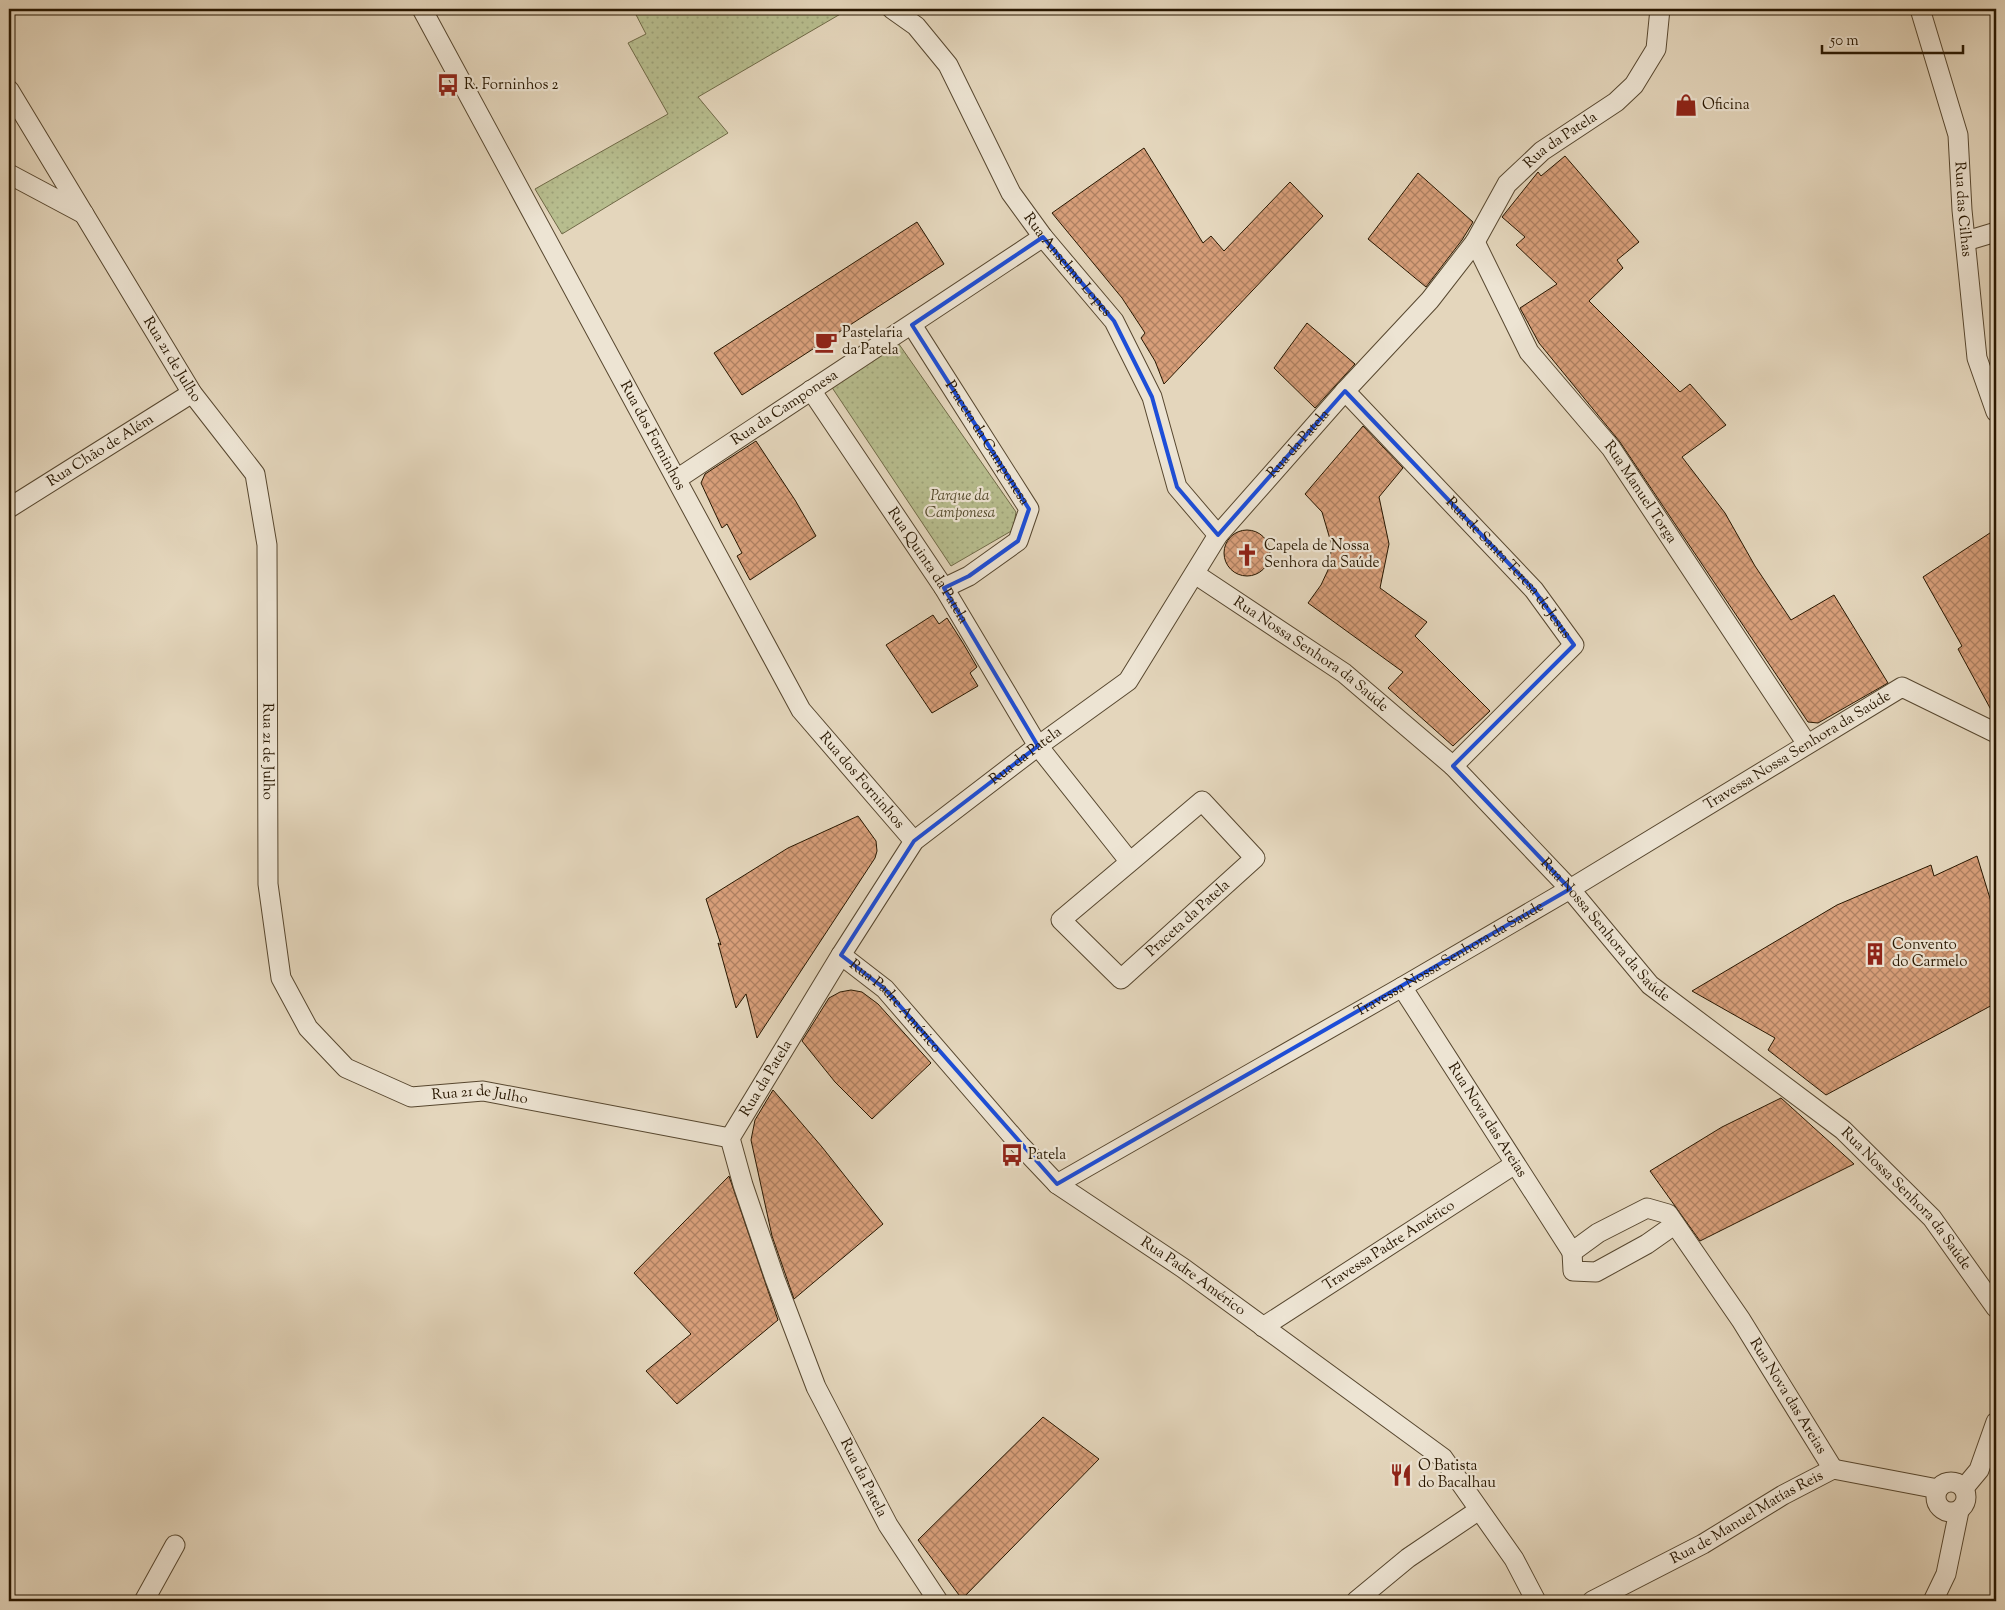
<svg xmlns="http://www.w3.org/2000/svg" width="2005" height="1610" font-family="'Sorts Mill Goudy',serif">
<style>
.grass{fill:url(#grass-dots);stroke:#706a47}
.building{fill:url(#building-cross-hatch);stroke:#281700}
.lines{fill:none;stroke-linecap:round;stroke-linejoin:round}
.minor-casing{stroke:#57472f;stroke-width:21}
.minor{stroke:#ede4d3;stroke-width:19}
.marked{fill:none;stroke:#1d4ed8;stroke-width:4;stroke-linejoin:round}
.labels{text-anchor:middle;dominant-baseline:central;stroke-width:4.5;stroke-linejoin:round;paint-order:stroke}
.poi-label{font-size:15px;fill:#281700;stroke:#ede4d3;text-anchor:start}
.street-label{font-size:15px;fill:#281700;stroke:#ede4d3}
.park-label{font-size:15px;font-style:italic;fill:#53492b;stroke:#ede4d3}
</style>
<defs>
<pattern id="grass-dots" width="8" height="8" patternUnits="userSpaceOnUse" patternTransform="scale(1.25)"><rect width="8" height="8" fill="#b7bd8e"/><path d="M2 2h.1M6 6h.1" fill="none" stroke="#9da279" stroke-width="1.8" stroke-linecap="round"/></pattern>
<pattern id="building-cross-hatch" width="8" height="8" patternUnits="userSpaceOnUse" patternTransform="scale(1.25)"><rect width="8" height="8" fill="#d79e79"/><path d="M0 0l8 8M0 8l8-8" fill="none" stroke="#ae8061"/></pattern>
</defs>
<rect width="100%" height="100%" fill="#e4d6bc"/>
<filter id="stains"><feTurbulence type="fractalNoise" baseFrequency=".004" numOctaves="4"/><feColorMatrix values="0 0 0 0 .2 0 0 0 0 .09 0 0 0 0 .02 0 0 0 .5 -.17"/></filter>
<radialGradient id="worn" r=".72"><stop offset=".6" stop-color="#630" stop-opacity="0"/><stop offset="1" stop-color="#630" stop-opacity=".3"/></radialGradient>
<path class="grass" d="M 633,9 L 849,9 L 698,97 L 728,133 L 562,234 L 535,189 L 668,114 L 628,43 L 646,34 Z
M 894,337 L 1016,512 L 1013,530 L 951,566 L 827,380 Z"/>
<path class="building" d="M 1144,148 L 1203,243 L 1211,236 L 1224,251 L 1290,182 L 1323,216 L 1164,384 L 1155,361 L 1141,338 L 1145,333 L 1122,298 L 1052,213 Z
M 1565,156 L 1639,242 L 1617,260 L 1623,268 L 1589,301 L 1680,392 L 1690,384 L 1726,425 L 1682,457 L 1725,513 L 1755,566 L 1791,620 L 1834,595 L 1888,683 L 1818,723 L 1808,722 L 1620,442 L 1539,343 L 1520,308 L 1557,284 L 1516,245 L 1525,237 L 1502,217 L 1538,172 L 1541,176 Z
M 1418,173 L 1473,222 L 1462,240 L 1426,287 L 1368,239 Z
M 917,222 L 944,264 L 742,395 L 714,353 Z
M 1307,323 L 1355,364 L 1315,408 L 1274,368 Z
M 1363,426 L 1403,468 L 1379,497 L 1389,544 L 1380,588 L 1427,622 L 1415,636 L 1490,711 L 1453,746 L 1388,688 L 1403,672 L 1308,603 L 1321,585 L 1328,570 L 1332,546 L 1322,512 L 1305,494 Z
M 756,441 L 795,500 L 816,536 L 750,580 L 737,556 L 742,553 L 727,524 L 722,528 L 701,483 L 705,474 Z
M 1996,529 L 1996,719 L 1958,649 L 1962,646 L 1923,577 Z
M1224 553a23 23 0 1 1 46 0a23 23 0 1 1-46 0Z
M 933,615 L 939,624 L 947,618 L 963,643 L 977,667 L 970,673 L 978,686 L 932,713 L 886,645 Z
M 858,816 L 876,841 L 877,851 L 875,858 L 757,1038 L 746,994 L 736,1008 L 718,943 L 721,945 L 706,899 L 788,848 Z
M 1977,856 L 1996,918 L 1996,1003 L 1826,1095 L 1768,1050 L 1775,1038 L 1692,991 L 1837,905 L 1931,865 L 1934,876 Z
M 851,990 L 862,992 L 878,1004 L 931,1063 L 872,1119 L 835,1082 L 802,1041 L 829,998 L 840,992 Z
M 773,1090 L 822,1147 L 883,1224 L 794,1299 L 772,1236 L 751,1140 L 755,1120 Z
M 1781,1098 L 1854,1164 L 1700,1241 L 1650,1171 L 1722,1127 Z
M 729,1176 L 778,1320 L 677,1404 L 646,1371 L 691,1334 L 634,1273 Z
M 1043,1417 L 1099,1459 L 962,1599 L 918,1540 Z"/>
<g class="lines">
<defs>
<g id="minor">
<path id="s1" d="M 422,9 L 801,710 L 914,841"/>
<path id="s2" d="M 892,9 L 916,26 L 948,65 L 1011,193 L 1043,237 L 1114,321 L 1152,397 L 1177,487 L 1218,535"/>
<path id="s3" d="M 1920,9 L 1958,135 L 1962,210 L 1977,358 L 1996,412"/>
<path id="s4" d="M 9,90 L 192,393 L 255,474 L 267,545 L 268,884 L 281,978 L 308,1028 L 346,1068 L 411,1097 L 483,1091 L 730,1138"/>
<path d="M 9,174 L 84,214"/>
<path d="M 1966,241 L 1996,232"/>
<path id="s5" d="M 1475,242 L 1529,352 L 1611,448 L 1807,744"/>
<path id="s6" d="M 912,325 L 1029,509 L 1018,541 L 969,576 L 944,588"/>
<path id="s7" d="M 811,390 L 944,588 L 1038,746 L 1130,862 L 1061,920 L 1121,979 L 1255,858 L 1202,801 L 1130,862"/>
<path id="s8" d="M 1345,391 L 1534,590 L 1574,645 L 1453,766"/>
<path id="s9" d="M 677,479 L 1043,237"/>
<path id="s10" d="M 9,508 L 192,393"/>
<path id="s11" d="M 1195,574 L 1344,673 L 1453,766 L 1570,889 L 1650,985 L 1843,1130 L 1932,1218 L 1996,1308"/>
<path id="s12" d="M 841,955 L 885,989 L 1020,1145 L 1057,1184 L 1183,1268 L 1443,1458 L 1514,1559 L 1536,1601"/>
<path id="s13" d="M 1402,987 L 1572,1252 L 1598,1233 L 1647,1208 L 1668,1214 L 1741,1320 L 1833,1469"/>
<path id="s14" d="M 1057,1184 L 1402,987 L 1570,889 L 1902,687 L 1996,733"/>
<path d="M 1572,1252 L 1573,1271 L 1596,1272 L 1647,1244 L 1674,1225"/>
<path id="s15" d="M 1263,1327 L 1515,1164"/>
<circle cx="1951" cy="1497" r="15"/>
<path d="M 1964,1488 L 1979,1470 L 1996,1422"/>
<path d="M 144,1601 L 175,1545"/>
<path id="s16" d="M 938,1601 L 888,1525 L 816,1387 L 775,1279 L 743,1185 L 730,1138 L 841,955 L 914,841 L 1038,746 L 1128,681 L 1218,535 L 1345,391 L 1430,300 L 1475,242 L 1507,184 L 1542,151 L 1616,102 L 1634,85 L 1656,49 L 1660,9"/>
<path d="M 1356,1601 L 1408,1558 L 1479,1510"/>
<path id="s17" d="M 1592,1601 L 1703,1544 L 1783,1495 L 1833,1469 L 1938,1489"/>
<path d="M 1933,1601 L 1946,1574 L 1959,1511"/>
</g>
</defs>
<use href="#minor" class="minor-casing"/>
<use href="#minor" class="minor"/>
</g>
<path class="marked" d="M 1043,237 L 1114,321 L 1152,397 L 1177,487 L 1218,535 L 1345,391 L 1534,590 L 1574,645 L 1453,766 L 1570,889 L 1057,1184 L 885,989 L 841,955 L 914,841 L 1038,746 L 944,588 L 969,576 L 1018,541 L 1029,509 L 912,325 Z"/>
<defs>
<symbol id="bus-bare" viewBox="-9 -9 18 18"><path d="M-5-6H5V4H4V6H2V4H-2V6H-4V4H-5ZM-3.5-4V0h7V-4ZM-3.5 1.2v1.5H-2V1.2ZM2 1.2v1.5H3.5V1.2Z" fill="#8f2418" stroke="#ede4d3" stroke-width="2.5" paint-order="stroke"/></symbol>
<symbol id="shop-bare" viewBox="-9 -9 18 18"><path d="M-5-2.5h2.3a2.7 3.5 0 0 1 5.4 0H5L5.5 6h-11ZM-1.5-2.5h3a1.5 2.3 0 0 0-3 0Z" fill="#8f2418" stroke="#ede4d3" stroke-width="2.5" paint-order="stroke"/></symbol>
<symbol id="cafe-bare" viewBox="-9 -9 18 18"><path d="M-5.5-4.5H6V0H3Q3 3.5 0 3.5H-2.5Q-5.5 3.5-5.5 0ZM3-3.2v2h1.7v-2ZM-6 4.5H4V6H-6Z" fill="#8f2418" stroke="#ede4d3" stroke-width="2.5" paint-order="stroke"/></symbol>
<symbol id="church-bare" viewBox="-9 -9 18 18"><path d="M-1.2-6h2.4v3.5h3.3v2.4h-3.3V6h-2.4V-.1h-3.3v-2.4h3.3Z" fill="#8f2418" stroke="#ede4d3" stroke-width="2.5" paint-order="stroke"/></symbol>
<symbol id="building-bare" viewBox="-9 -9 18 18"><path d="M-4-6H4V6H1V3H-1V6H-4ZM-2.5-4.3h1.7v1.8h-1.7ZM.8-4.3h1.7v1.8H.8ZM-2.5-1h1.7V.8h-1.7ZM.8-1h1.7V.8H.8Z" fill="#8f2418" stroke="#ede4d3" stroke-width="2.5" paint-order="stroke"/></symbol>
<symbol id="restaurant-bare" viewBox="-9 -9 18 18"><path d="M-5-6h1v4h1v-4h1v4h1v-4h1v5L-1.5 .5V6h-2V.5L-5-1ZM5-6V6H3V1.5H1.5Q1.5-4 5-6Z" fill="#8f2418" stroke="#ede4d3" stroke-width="2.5" paint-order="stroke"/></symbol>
</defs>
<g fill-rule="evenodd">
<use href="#bus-bare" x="432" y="69" width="32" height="32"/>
<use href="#shop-bare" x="1670" y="89" width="32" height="32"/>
<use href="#cafe-bare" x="810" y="326" width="32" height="32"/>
<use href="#church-bare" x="1231" y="539" width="32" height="32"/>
<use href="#building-bare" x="1859" y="938" width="32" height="32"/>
<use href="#bus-bare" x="996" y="1139" width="32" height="32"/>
<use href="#restaurant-bare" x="1385" y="1459" width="32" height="32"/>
</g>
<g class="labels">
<g class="poi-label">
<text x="464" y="85">R. Forninhos 2</text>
<text x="1702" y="105">Oficina</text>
<text x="842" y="333">Pastelaria<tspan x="842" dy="17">da Patela</tspan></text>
<text x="1264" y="546">Capela de Nossa<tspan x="1264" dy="17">Senhora da Saúde</tspan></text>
<text x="1892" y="945">Convento<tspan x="1892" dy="17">do Carmelo</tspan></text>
<text x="1028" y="1155">Patela</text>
<text x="1418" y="1466">O Batista<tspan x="1418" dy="17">do Bacalhau</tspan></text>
</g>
<g class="street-label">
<text stroke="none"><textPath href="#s16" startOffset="1824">Rua da Patela</textPath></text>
<text stroke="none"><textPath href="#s3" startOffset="206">Rua das Cilhas</textPath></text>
<text stroke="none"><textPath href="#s2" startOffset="314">Rua Anselmo Lopes</textPath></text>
<text stroke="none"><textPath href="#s4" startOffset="315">Rua 21 de Julho</textPath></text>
<text stroke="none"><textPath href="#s9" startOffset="129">Rua da Camponesa</textPath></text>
<text stroke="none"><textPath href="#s1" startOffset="485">Rua dos Forninhos</textPath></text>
<text stroke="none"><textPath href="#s6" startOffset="140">Praceta da Camponesa</textPath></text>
<text stroke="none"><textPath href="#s16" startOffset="1420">Rua da Patela</textPath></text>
<text stroke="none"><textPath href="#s10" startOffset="108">Rua Chão de Além</textPath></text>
<text stroke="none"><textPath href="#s5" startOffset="302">Rua Manuel Torga</textPath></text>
<text stroke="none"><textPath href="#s7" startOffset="211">Rua Quinta da Patela</textPath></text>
<text stroke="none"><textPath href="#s8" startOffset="241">Rua de Santa Teresa de Jesus</textPath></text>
<text stroke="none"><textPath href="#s11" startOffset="141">Rua Nossa Senhora da Saúde</textPath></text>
<text stroke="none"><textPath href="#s14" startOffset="858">Travessa Nossa Senhora da Saúde</textPath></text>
<text stroke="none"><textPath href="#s4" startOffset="735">Rua 21 de Julho</textPath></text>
<text stroke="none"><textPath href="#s16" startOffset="1000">Rua da Patela</textPath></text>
<text stroke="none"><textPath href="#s1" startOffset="890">Rua dos Forninhos</textPath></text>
<text stroke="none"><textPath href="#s7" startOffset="835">Praceta da Patela</textPath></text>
<text stroke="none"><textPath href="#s11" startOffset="546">Rua Nossa Senhora da Saúde</textPath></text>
<text stroke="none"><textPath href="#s14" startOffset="452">Travessa Nossa Senhora da Saúde</textPath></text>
<text stroke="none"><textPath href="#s12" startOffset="75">Rua Padre Américo</textPath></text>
<text stroke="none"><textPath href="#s16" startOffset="580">Rua da Patela</textPath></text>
<text stroke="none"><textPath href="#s4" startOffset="1215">Rua 21 de Julho</textPath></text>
<text stroke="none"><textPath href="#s13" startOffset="158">Rua Nova das Areias</textPath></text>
<text stroke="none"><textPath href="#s11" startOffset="952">Rua Nossa Senhora da Saúde</textPath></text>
<text stroke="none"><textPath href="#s15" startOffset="150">Travessa Padre Américo</textPath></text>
<text stroke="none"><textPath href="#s12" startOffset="480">Rua Padre Américo</textPath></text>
<text stroke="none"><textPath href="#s13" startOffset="642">Rua Nova das Areias</textPath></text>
<text transform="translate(863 1478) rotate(63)">Rua da Patela</text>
<text stroke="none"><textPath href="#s17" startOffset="176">Rua de Manuel Matías Reis</textPath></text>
</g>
<g class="park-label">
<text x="960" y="496">Parque da<tspan x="960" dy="17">Camponesa</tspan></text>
</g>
</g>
<rect width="2005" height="1610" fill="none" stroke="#e4d6bc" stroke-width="30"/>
<rect x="10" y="10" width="1985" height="1590" fill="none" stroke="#281700" stroke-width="2.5"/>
<rect x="15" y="15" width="1975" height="1580" fill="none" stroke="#281700"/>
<path d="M1822 45v8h141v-8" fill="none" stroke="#281700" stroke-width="2.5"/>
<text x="1830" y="45" font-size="15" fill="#281700" stroke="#ede4d3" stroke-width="4" paint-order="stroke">50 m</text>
<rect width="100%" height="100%" filter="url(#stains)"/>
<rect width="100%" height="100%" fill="url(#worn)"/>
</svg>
